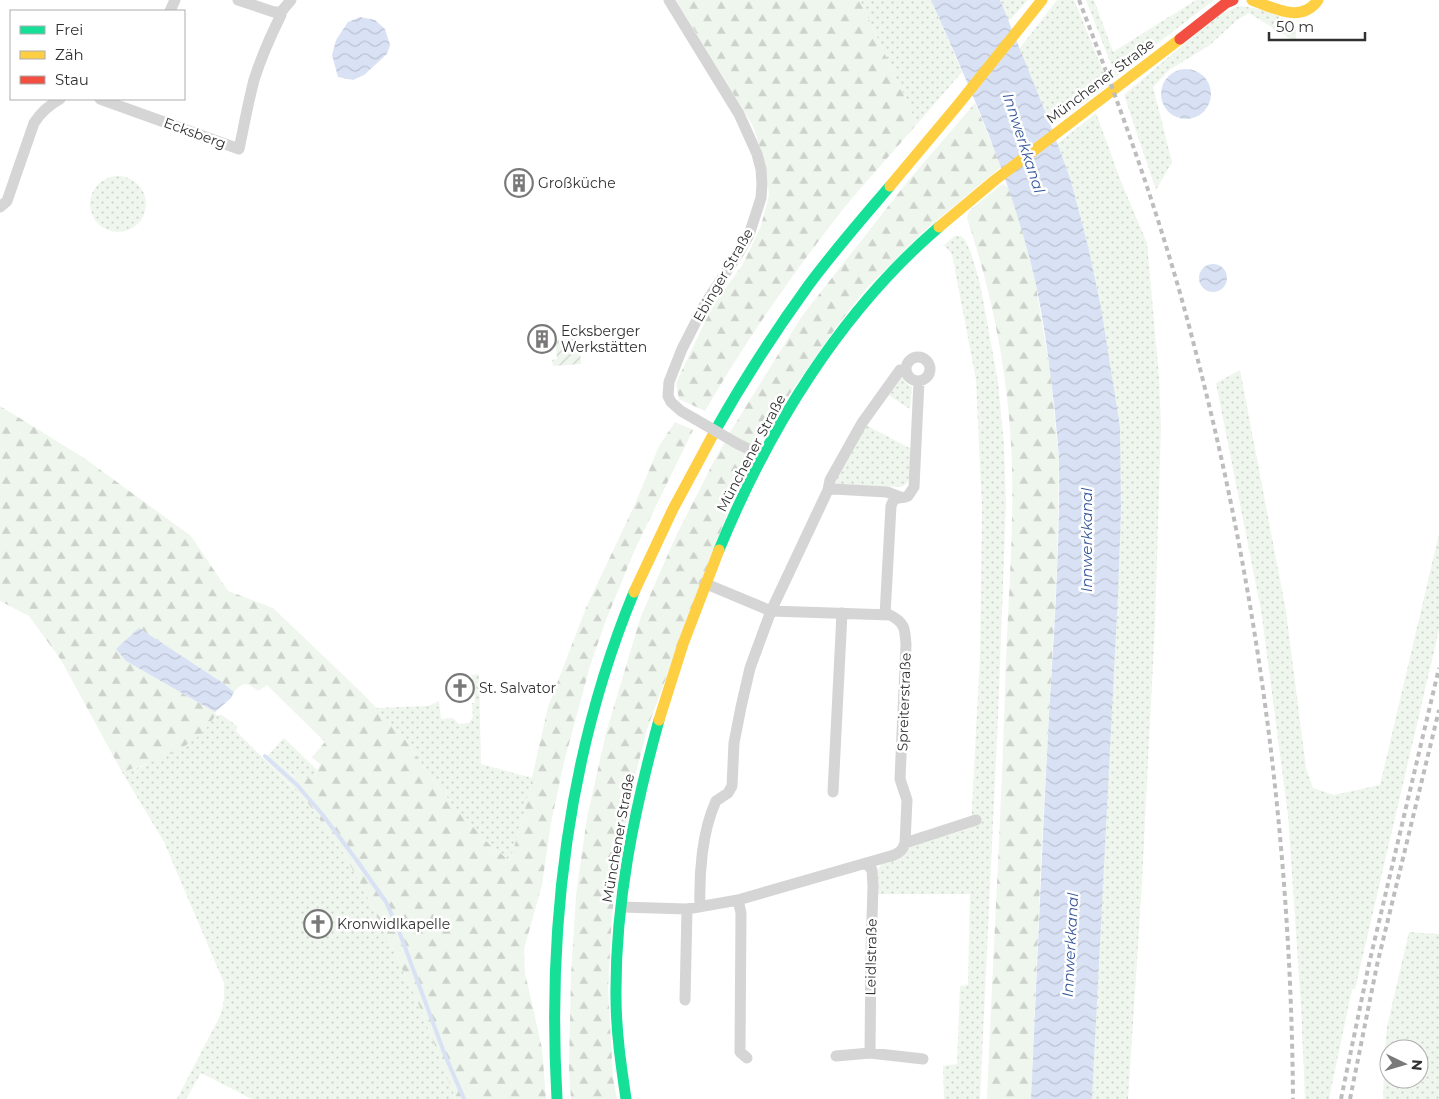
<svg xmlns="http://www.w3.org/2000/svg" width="1439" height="1099" font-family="Montserrat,sans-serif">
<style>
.grass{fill:url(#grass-dots);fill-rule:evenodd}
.forest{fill:url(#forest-firs)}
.garden{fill:url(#garden-furrows)}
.water{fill:url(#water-waves)}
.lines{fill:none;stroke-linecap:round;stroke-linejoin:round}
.stream{stroke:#d9e2f4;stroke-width:4}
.street{stroke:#d5d5d5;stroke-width:11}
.fast{stroke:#16e098;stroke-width:11}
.slow{stroke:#ffcf43;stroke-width:11}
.jam{stroke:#f24e42;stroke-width:11}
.rail{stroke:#bdbdbd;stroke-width:4;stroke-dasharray:5 4;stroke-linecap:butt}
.street-bridge{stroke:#d5d5d5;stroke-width:11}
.labels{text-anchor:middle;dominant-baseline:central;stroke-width:5;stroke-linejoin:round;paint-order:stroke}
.street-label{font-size:14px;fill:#313131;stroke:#fff}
.poi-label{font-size:14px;fill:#313131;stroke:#fff;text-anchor:start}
.water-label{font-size:15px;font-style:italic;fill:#36579c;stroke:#fff}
</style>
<defs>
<pattern id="grass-dots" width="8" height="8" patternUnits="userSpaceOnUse" patternTransform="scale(1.25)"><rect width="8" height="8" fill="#eff6ed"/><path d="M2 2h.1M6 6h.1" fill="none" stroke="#cdd3cc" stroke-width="1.8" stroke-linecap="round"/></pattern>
<pattern id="forest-firs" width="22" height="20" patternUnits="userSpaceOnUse" patternTransform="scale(1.25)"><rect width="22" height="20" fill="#eff6ed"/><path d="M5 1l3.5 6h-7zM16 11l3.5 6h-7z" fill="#cdd3cc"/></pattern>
<pattern id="garden-furrows" width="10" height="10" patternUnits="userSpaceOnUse" patternTransform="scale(1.25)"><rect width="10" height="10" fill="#eff6ed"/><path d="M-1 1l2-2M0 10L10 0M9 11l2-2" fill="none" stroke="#cdd3cc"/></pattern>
<pattern id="water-waves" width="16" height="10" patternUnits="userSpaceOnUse" patternTransform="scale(1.25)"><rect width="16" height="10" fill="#d9e2f4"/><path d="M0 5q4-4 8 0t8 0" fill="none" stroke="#bbc2d2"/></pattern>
</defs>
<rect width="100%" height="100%" fill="#fff"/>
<path class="grass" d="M 860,0 L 931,0 L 962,72 L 917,124 Z
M 1000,0 L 1028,0 L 1008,22 Z
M 1057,0 L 1074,0 L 1109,85 L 1051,126 L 1019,49 Z
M 1086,0 L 1094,0 L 1113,52 L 1196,0 L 1214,0 L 1167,36 L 1116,77 Z
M 1240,6 C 1253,7 1291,16 1296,30 C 1296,33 1296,38 1296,42 L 1249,13 L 1237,20 L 1210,45 L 1169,70 L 1153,87 L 1172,162 L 1156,190 L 1124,95 L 1198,32 L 1224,12 Z
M 1096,113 L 1122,184 L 1147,243 L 1159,377 L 1161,426 L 1155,624 L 1141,900 L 1128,1099 L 1092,1099 L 1121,511 L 1088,246 L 1071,181 L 1057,144 Z
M90 204a28 28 0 1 1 56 0a28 28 0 1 1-56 0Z
M 955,236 L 961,236 L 965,240 L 971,253 L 980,283 L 998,382 L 1004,445 L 1006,504 L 998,716 L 980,1099 L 944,1099 L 943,1066 L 957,1064 L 960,986 L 968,985 L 970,894 L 878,894 L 878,870 L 882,863 C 894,860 904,859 909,847 L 971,828 L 980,656 L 982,509 L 976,380 L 952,254 L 944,245 Z
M 1240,370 L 1286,611 L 1306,768 L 1313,788 L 1334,795 L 1380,785 L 1439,534 L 1439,630 L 1355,989 L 1352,989 L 1329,1099 L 1305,1099 L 1301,1006 L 1288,815 L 1261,610 L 1216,383 Z
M 901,374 L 905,382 L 912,387 L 910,409 L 887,394 Z
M 866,425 L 911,449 C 911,461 914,484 900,487 L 835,484 L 836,478 Z
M 479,674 L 481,764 L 532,778 L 524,813 L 510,861 L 490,845 L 452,804 L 425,768 L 401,734 L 376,708 L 428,706 L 439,701 L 441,719 L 453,718 L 459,724 L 469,723 L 473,717 L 472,703 L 475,703 L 472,675 Z
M 216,715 L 222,715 L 237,726 L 236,731 L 308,803 L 344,854 L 365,892 L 417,1000 L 456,1099 L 252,1099 L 201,1073 L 186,1099 L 177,1099 L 221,1014 L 224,999 L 224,983 L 164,842 L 122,772 L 143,766 L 204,731 Z
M 284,738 L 317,770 L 316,774 L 311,779 L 299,775 L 296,778 L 270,753 Z
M 1409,932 L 1439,934 L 1439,1099 L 1383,1099 L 1385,1050 L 1387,1027 ZM 1389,1049 L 1419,1049 L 1419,1079 L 1389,1079 Z"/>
<path class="forest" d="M 676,0 L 860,0 L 917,124 C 889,157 859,188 833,222 C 787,282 743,345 705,411 L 679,399 L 676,383 L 712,307 L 743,264 L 761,226 L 769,195 L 766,166 L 753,126 Z
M 975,103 L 1001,167 L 922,233 L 866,289 L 837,326 L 759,438 L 731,503 L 647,729 L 630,797 L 612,914 L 608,989 L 613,1078 L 617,1099 L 571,1099 L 569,1068 L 571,976 L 576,895 L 587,818 L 606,733 L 641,616 L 676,536 L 714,461 L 732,429 L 802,316 L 908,181 Z
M 1002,184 L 1008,187 L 1023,231 L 1036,286 L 1050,371 L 1059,460 L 1057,567 L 1041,861 L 1031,1099 L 987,1099 C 993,952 1002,805 1006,658 C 1009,587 1015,516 1011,444 C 1007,368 991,290 967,218 L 969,211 Z
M 0,406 L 84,458 L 191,536 L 228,591 L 273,608 L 361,692 L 401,734 L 425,768 L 452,804 L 490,845 L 510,861 L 524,813 L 548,707 L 586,608 L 635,504 L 659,446 L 675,422 L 693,430 L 636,547 L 606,620 L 590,666 L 564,762 L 551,823 L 542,885 L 524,949 L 525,973 L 542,1048 L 546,1099 L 456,1099 L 417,1000 L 365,892 L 344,854 L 308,803 L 265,759 L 270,753 L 295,778 L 299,775 L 311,779 L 316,774 L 320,764 L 312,757 L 325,742 L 267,685 L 258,691 C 247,682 244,681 234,692 L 223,683 L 139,629 L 116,649 L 126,661 L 215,712 L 216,715 C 212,720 208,726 204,731 C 184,751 149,764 122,772 L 61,660 L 29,616 L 0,601 Z"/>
<path class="garden" d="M 579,338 L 581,364 L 553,366 L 552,360 L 557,359 L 555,340 Z"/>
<path class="water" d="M 931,0 L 1000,0 L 1051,126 L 1071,181 L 1088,246 L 1101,308 L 1120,427 L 1121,511 L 1118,593 L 1092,1099 L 1031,1099 C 1037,971 1042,844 1049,716 C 1054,632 1060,548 1059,463 C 1059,447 1056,429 1055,413 C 1050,370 1045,327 1036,285 C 1014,186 972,92 931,0 Z
M 360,17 L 375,20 L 385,29 L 390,45 L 387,54 L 364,75 L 353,80 L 338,77 L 332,55 L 336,40 L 348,22 Z
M1161 94a25 25 0 1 1 50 0a25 25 0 1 1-50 0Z
M1199 278a14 14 0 1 1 28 0a14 14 0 1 1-28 0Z
M 139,628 L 223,683 L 234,692 L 231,698 L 215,712 L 126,661 L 116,649 Z"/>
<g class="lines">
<path class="stream" d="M 265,756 L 297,785 L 322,814 L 358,862 L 386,902 L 399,931 L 445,1055 L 464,1099"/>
<path class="street" d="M 238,0 L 274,12 L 281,12
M 669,0 L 739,114 L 757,154 L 761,169 L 762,184 L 761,198 L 749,235 L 738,254 L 705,304 L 682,349 L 669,382 L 668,396 L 671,402 L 681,411 L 695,419
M 170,11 L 175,0
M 100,99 L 239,149 C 244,126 248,103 254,80 C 261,58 270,37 281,15 L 281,12 L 291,0
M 0,207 L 7,201 L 34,123 C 41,112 49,105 60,99
M906 369a12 12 0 1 1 24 0a12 12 0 1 1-24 0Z
M 738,444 L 763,456
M 828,490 L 830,480 L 862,423 L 900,370 L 906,369
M 704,583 L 771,611 L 890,615 C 905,623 905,628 906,645 L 900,779 L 907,800 L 905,843
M 885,615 L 891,506 C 895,494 900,500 908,496 L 914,487 L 919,381
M 833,792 L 842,613
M 866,863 L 872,870 L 873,886 L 871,951 L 870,1053
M 738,900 L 741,913 L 740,1052 L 747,1058
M 700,906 C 699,874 702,831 716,801 L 728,793 L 732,786 L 734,743 L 741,707 L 750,668 L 771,611 L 828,490 L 833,489 L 887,492 L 900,497
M 621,907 L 687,909 L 738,900 L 894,855 C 901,852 903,849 905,843 L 976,820
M 685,1000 L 687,909
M 836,1056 L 870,1053 L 923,1059"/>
<path class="fast" d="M 715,431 C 743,381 774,333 808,286 C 833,252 862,219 890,186
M 719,550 C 768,430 840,312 939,227
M 557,1099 C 547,927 568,752 634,592
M 626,1099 C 621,1065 616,1031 616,997 C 615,903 634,811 659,720"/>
<path class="slow" d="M 1252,0 C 1274,8 1301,24 1318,0
M 890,186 L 957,106 L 1042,0
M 939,227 L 995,180 L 1180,39
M 634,592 L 673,509 L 715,431
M 659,720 L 683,644 L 719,550"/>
<path class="jam" d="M 1180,39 L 1226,3 L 1233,0"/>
<path class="rail" d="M 1079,0 C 1123,114 1165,230 1195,349 C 1259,594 1291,846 1293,1099
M 1341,1099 L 1369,964 L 1439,668
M 1350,1099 L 1377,965 L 1439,710"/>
<path class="street-bridge" d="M 695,419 L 738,444"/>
</g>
<defs>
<symbol id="building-ring" viewBox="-11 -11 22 22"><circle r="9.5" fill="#fff" stroke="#797979" stroke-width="1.5"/><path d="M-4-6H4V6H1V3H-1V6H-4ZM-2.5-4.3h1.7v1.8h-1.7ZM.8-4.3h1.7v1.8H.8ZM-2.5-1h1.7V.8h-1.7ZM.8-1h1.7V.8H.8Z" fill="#797979"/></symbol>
<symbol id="church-ring" viewBox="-11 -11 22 22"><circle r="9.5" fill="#fff" stroke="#797979" stroke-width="1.5"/><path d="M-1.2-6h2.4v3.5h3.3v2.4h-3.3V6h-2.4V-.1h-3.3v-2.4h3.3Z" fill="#797979"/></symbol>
</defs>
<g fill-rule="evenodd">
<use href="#building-ring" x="503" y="167" width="32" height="32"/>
<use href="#building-ring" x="526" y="323" width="32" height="32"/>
<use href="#church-ring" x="444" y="672" width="32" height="32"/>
<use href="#church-ring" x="302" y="908" width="32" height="32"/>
</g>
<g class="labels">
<g class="street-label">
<text transform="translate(1100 81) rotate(-37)">Münchener Straße</text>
<text transform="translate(195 133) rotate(20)">Ecksberg</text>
<text transform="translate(723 275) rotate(-60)">Ebinger Straße</text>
<text transform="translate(751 453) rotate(-62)">Münchener Straße</text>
<text transform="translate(904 702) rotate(-88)">Spreiterstraße</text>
<text transform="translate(618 838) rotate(-80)">Münchener Straße</text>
<text transform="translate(871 957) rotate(-89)">Leidlstraße</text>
</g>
<g class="poi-label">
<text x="538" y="183">Großküche</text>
<text x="561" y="331">Ecksberger<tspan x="561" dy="16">Werkstätten</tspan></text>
<text x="479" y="688">St. Salvator</text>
<text x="337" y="924">Kronwidlkapelle</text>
</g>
<g class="water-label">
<text transform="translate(1024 143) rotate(72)">Innwerkkanal</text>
<text transform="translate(1086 540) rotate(-90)">Innwerkkanal</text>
<text transform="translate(1070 945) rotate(-87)">Innwerkkanal</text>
</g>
</g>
<rect x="10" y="10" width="175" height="90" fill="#ffffff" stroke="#adadad"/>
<rect x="20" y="26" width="25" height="8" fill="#16e098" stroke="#adadad"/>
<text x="55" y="35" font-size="15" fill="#313131">Frei</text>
<rect x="20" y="51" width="25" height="8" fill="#ffcf43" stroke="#adadad"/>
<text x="55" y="60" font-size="15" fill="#313131">Zäh</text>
<rect x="20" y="76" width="25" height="8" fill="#f24e42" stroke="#adadad"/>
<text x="55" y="85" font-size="15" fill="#313131">Stau</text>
<g transform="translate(1404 1064) rotate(95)"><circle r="24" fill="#ffffff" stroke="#adadad"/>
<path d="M0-4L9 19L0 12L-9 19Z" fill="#797979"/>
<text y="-8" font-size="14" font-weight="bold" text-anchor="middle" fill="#313131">N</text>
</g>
<path d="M1269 32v8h96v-8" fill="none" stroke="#313131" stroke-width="2.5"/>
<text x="1276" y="32" font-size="15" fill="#313131" stroke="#ffffff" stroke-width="4" paint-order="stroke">50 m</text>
</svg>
